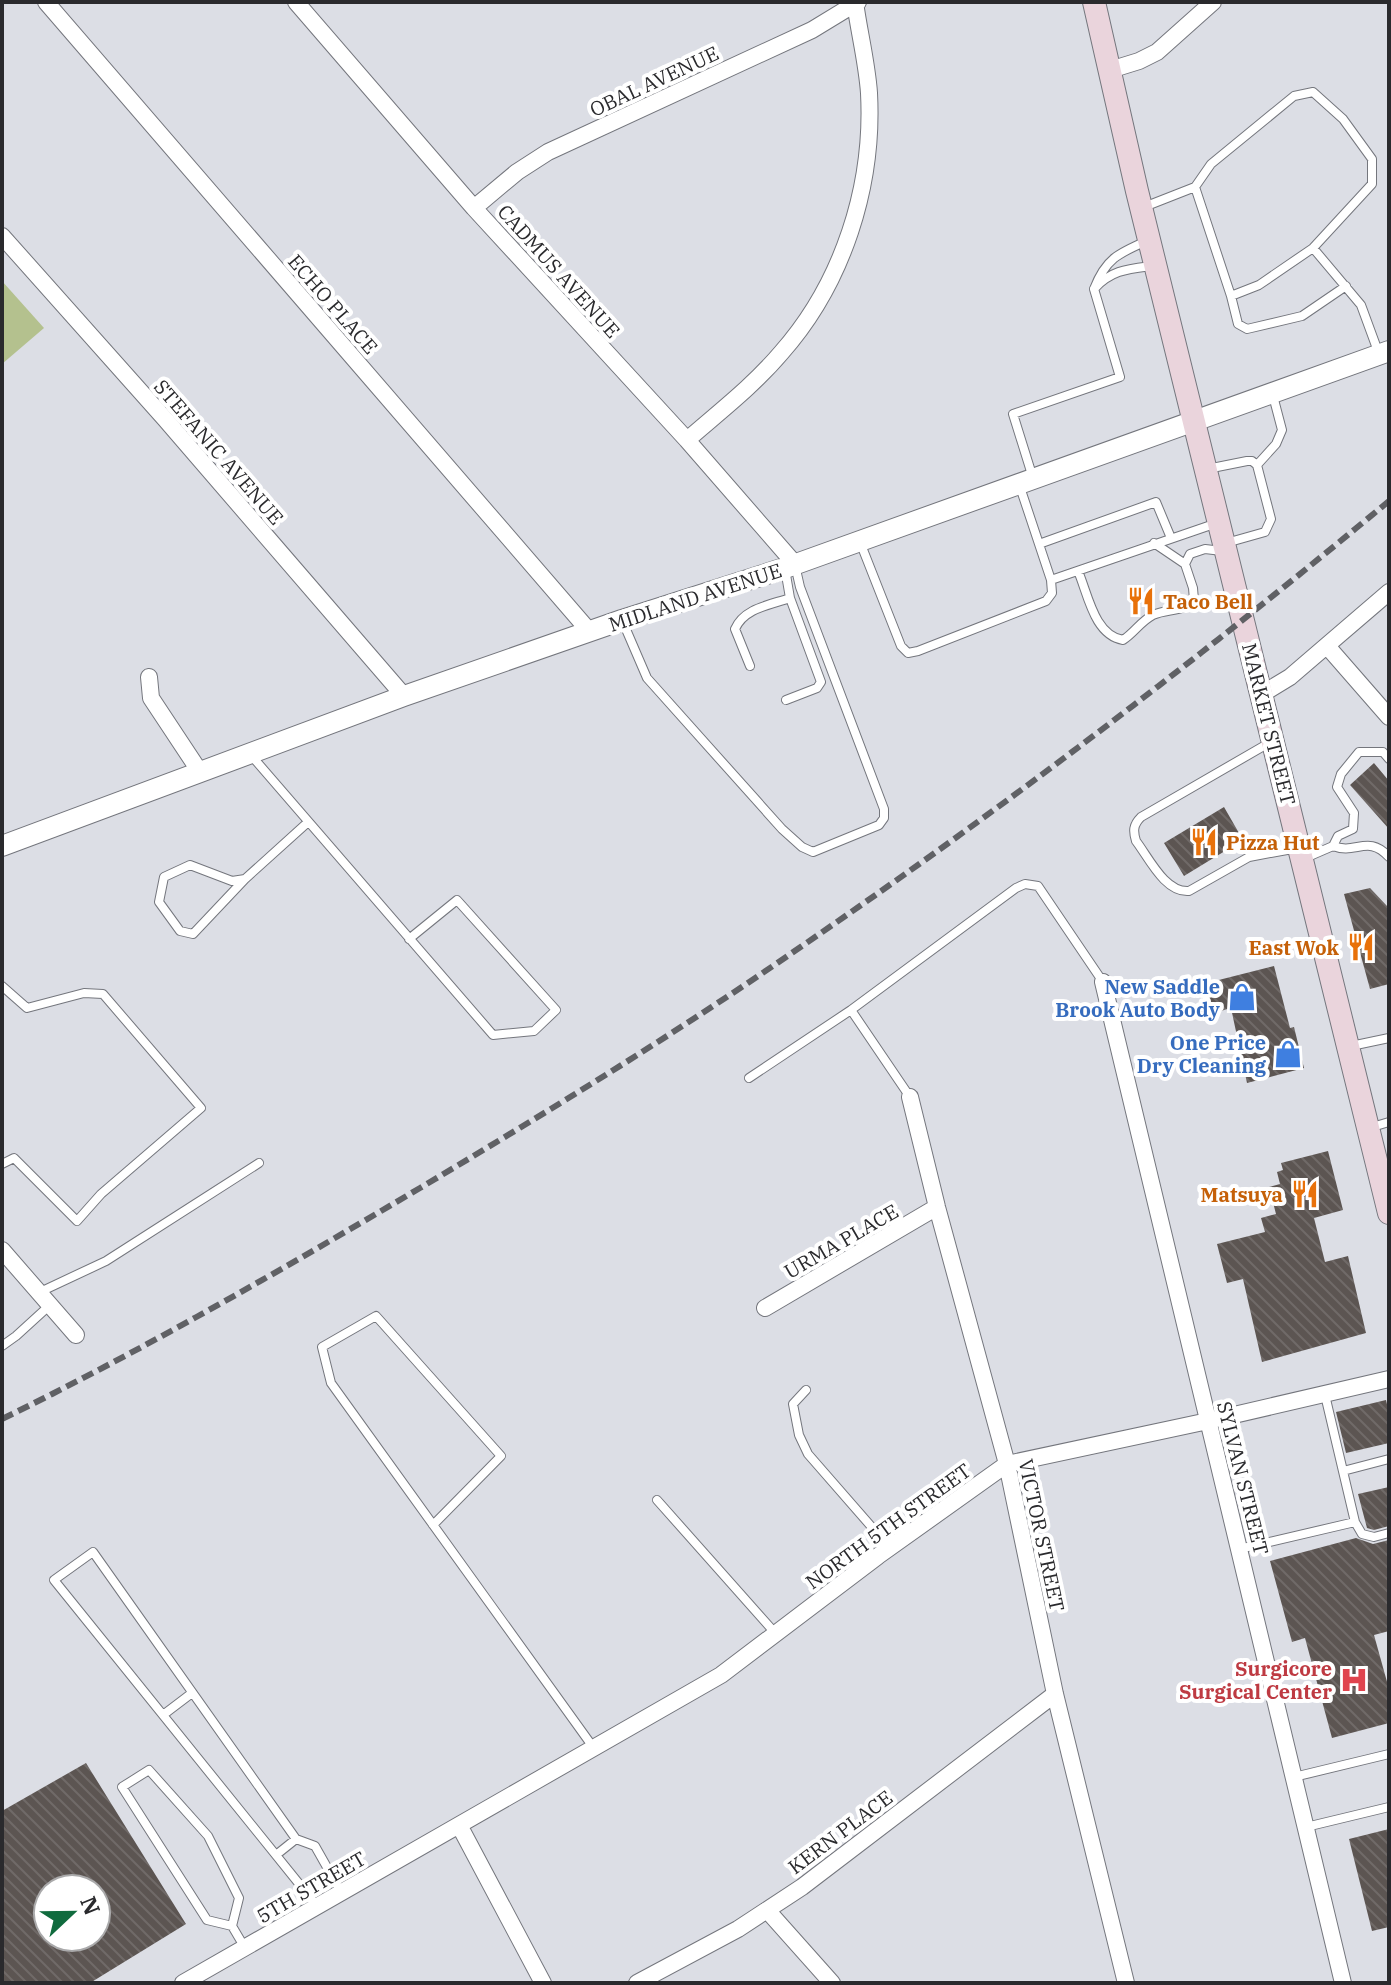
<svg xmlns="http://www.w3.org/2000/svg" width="1391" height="1985" font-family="'IBM Plex Serif',serif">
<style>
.pitch{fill:#b4c18e}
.building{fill:url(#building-back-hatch);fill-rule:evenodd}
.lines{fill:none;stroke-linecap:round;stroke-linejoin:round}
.service-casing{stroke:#74767d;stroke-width:10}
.minor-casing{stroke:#74767d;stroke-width:18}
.tertiary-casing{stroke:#74767d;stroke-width:22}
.secondary-casing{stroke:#74767d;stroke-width:24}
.service{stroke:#fff;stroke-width:8}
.minor{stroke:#fff;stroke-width:16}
.tertiary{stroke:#fff;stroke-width:20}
.secondary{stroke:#ead4dc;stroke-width:22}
.rail{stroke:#606165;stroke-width:6;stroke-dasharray:12 6;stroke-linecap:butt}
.labels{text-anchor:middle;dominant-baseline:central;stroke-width:8;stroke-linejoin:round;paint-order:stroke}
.street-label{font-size:20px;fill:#2a2a2d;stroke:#fff}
.food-label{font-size:20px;font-weight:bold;fill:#c56008;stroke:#fff;text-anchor:start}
.shop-label{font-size:20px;font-weight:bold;fill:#366cbe;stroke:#fff;text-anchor:end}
.health-label{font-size:20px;font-weight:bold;fill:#be3a42;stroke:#fff;text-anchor:end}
</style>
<defs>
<pattern id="building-back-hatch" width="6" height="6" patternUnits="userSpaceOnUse" patternTransform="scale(2)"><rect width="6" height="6" fill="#5c5552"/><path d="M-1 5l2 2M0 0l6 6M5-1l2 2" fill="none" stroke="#706a68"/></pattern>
</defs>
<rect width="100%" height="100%" fill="#dcdee5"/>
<path class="pitch" d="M 2,281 L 44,328 L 2,364 Z"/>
<path class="building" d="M 1374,763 L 1389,781 L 1389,829 L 1350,785 Z
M 1224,807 L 1243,840 L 1184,876 L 1164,843 Z
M 1370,888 L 1387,906 L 1389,915 L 1389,984 L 1370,989 L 1344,894 Z
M 1274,966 L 1290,1028 L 1294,1027 L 1304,1068 L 1247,1083 L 1231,1008 L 1207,1015 L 1199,985 Z
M 1328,1151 L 1343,1210 L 1314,1218 L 1325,1262 L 1348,1256 L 1366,1333 L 1262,1362 L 1243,1279 L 1227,1283 L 1217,1244 L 1265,1232 L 1261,1218 L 1276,1214 L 1269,1187 L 1280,1184 L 1277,1172 L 1283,1170 L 1281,1163 Z
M 1386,1400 L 1389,1413 L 1389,1443 L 1346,1453 L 1336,1412 Z
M 1389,1487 L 1389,1526 L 1374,1530 L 1367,1528 L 1358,1494 Z
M 1356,1538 L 1373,1544 L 1389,1540 L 1389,1631 L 1374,1635 L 1389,1689 L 1389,1723 L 1332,1738 L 1305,1638 L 1292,1642 L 1270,1561 Z
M 86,1763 L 186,1924 L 90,1983 L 2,1983 L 2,1811 ZM 48,1889 L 96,1889 L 96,1937 L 48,1937 Z
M 1389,1829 L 1389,1927 L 1372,1931 L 1349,1839 Z"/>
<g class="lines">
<defs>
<path id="service" d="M 1195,187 L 1231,296 L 1259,285 L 1313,248 L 1361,305 L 1379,354
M 1144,207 L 1195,187 L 1211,164 L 1294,96 L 1313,92 L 1343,119 L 1372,159 L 1372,184 L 1313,248
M 1149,240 C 1119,253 1106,258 1094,289 C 1111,270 1128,269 1152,266
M 1231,296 L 1238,324 L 1247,329 L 1302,316 L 1346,286
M 1257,465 L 1276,444 L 1282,430 L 1272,392
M 1207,469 L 1247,461 L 1252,461 L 1257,465
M 1033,478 L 1013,414 L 1120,377 L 1094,289
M 860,542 L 901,646 L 908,653 L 918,651 L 1046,601 L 1052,593 L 1051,580 L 1019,484
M 1154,543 L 1185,564
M 1226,543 L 1265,532 L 1271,519 L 1257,465
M 1039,544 L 1156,502 L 1171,538
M 1078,571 C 1088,594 1094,635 1123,640 C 1134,633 1141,621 1153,615 C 1168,608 1182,613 1194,600 L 1193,588 L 1185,564 L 1190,554 L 1205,549 L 1222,551
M 1051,580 L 1217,523
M 622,620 L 647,678 L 782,829 L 802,847 L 813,852 L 879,825 L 884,818 L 884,809 L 800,587 L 795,565
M 750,666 L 735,629 C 744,608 770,605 790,598 L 785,569
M 786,700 L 817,688 L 821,682 L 790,598
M 1269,743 L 1141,817 C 1133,825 1133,831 1136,841 C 1149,858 1165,893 1189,891 L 1249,857 L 1298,848
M 250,754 L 493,1035 L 534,1031 L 556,1010 L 457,900 L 409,939
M 1333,846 C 1356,855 1368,834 1389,857
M 1303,859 L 1333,846 L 1338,836 L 1353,829 L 1354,813 L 1337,787 L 1341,774 L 1359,752 L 1383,752 L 1389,759
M 245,879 L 193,934 L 180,931 L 159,902 L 164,877 L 190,865 L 232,881 L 245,879 L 307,823
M 2,986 L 27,1008 L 84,993 L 103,994 L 201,1108 L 101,1194 L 77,1221 L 14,1158 L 2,1164
M 851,1010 L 910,1097
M 1351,1046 L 1389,1038
M 749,1078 L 851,1010 L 1016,888 L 1025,884 L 1038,886 L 1103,982
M 1369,1128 L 1389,1122
M 40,1292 L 106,1261 L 259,1163
M 2,1346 L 16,1336 L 50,1305
M 806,1390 L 793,1404 L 799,1435 L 808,1454 L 890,1548
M 1325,1395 L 1355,1522
M 1343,1471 L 1389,1459
M 657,1500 L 776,1634
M 433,1525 L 501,1456 L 376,1316 L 322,1347 L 331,1383 L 593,1747
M 1239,1549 L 1355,1522 L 1362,1534 L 1374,1537 L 1389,1533
M 163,1715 L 192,1693
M 1294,1777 L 1389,1754
M 1306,1827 L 1389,1807
M 276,1855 L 296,1839
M 317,1906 L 54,1580 L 93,1552 L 296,1839 L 315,1846 L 341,1892
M 232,1926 L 207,1920 L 122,1787 L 149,1770 L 208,1836 L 239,1898 L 232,1926 L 245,1948"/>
<path id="minor" d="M 46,2 L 590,632
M 296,2 L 474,208 L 687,440 L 795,564
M 1110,70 L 1139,61 L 1157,52 L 1213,2
M 474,208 L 517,172 L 548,152 L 812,30 L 858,2
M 2,236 L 165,419 L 404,696
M 687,440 C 719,412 753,386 781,353 C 843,283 874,186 869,93 C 867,63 859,32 855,2
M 1327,646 L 1389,717
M 149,677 L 151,698 L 200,772
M 1262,694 L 1290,677 L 1389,592
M 1103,982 L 1343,1983
M 910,1097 L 937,1207 L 1007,1464 L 1055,1694 L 1126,1983
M 2,1250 L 76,1335
M 765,1308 L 937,1207
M 459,1825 L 543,1983
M 767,1910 L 832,1983
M 183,1983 L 721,1675 L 878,1556 L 1007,1464 L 1208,1421 L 1389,1379
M 637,1983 L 738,1929 L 802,1887 L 1055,1694"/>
<path id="tertiary" d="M 2,846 L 404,696 L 622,620 L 785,568 L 1389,351"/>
<path id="secondary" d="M 1094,2 L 1137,191 L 1389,1213"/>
</defs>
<use href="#service" class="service-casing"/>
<use href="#minor" class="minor-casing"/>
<use href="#tertiary" class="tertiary-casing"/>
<use href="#secondary" class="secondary-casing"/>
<use href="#service" class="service"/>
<use href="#minor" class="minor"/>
<use href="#tertiary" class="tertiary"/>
<use href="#secondary" class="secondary"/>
<path class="rail" d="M 2,1419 C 145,1349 283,1269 420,1188 C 549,1111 678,1032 802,946 C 1005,807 1200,658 1389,501"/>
</g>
<defs>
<symbol id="restaurant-bare" viewBox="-9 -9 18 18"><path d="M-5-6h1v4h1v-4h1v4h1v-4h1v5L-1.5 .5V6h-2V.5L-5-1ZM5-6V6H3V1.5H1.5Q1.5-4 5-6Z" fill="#e8710a" stroke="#fff" stroke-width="2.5" paint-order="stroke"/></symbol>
<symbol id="shop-bare" viewBox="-9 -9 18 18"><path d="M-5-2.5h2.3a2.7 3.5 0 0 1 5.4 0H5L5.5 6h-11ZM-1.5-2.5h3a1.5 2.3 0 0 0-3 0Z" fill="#3f7fe0" stroke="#fff" stroke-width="2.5" paint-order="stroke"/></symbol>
<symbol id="hospital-bare" viewBox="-9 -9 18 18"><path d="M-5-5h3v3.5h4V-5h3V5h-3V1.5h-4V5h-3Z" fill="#e0444e" stroke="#fff" stroke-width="2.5" paint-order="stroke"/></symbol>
</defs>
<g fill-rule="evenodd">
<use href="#restaurant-bare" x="1121" y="581" width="40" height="40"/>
<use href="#restaurant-bare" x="1184" y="822" width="40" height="40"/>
<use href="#restaurant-bare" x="1341" y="927" width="40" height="40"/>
<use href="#shop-bare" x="1222" y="977" width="40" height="40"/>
<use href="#shop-bare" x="1268" y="1034" width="40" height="40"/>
<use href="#restaurant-bare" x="1285" y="1174" width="40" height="40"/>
<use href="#hospital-bare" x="1334" y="1660" width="40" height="40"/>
</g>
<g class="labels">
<g class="street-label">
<text transform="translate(654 81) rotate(-25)">OBAL AVENUE</text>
<text transform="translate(559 271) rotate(48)">CADMUS AVENUE</text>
<text transform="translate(333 304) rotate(49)">ECHO PLACE</text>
<text transform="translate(219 452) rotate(49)">STEFANIC AVENUE</text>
<text transform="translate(695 597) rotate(-18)">MIDLAND AVENUE</text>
<text transform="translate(1269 724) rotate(76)">MARKET STREET</text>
<text transform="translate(841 1241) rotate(-30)">URMA PLACE</text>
<text transform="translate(1243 1478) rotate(76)">SYLVAN STREET</text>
<text transform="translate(888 1526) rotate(-36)">NORTH 5TH STREET</text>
<text transform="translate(1042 1535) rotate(78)">VICTOR STREET</text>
<text transform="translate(840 1832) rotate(-37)">KERN PLACE</text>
<text transform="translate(311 1887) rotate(-30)">5TH STREET</text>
</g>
<g class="food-label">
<text x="1163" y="601">Taco Bell</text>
<text x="1226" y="842">Pizza Hut</text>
<text x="1339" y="947" text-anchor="end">East Wok</text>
<text x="1283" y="1194" text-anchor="end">Matsuya</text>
</g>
<g class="shop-label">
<text x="1220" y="986">New Saddle<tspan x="1220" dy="23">Brook Auto Body</tspan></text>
<text x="1266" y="1042">One Price<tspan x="1266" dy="23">Dry Cleaning</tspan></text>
</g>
<g class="health-label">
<text x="1332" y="1668">Surgicore<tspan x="1332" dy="23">Surgical Center</tspan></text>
</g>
</g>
<rect width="1391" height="1985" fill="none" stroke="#2a2a2d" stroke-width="8"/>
<g transform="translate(72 1913) rotate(68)"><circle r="38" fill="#ffffff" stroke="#aaaaab" stroke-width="2"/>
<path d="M0-6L14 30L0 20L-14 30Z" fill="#106b3e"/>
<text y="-12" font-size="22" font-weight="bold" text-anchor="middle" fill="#2a2a2d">N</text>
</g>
</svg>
